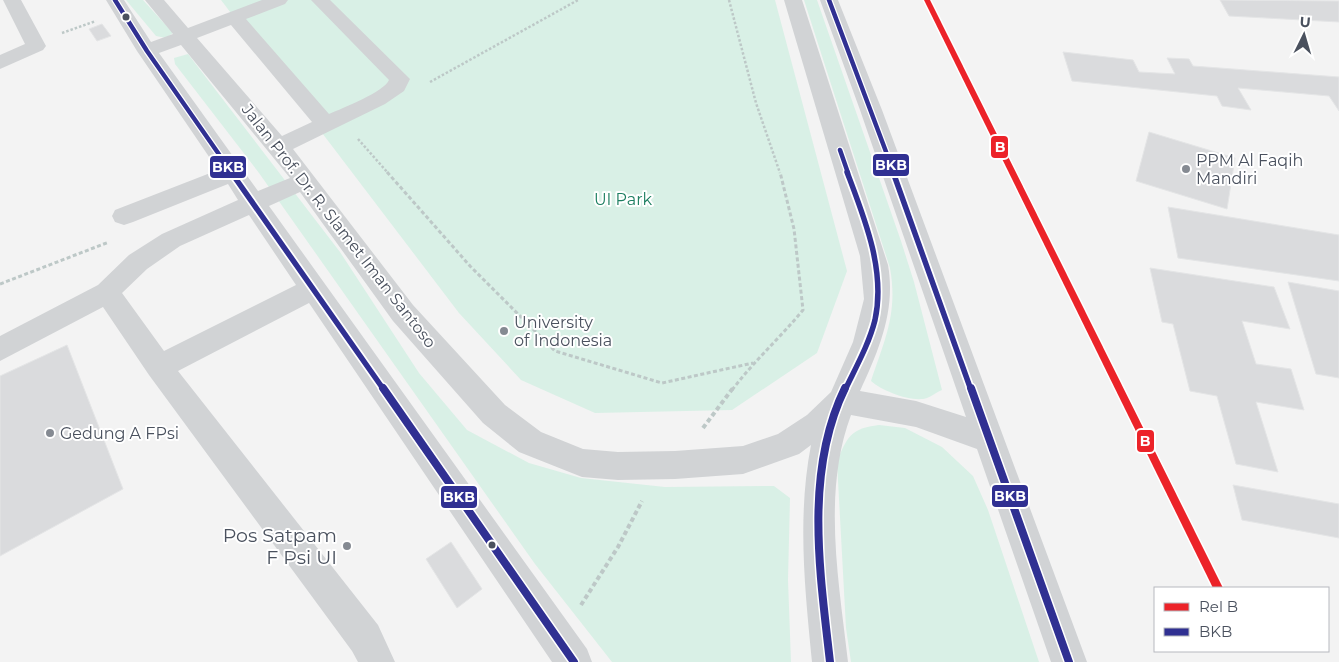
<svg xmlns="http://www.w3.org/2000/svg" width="1339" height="662" font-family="Montserrat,sans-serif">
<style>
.green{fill:#d9f0e6}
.building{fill:#dadbdd;stroke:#e4e5e6}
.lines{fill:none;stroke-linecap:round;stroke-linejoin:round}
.path-far2{stroke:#bdc8c7;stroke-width:2.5;stroke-dasharray:2.5 2;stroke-linecap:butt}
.path-far1{stroke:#bdc8c7;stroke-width:3;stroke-dasharray:4 2.5;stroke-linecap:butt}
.path{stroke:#bdc8c7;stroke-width:4;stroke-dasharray:4.5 3;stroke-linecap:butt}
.minor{fill:#d1d3d5;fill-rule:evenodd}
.bus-1-far2-casing{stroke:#fff;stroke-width:7}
.bus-1-far1-casing{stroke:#fff;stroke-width:9}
.bus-1-casing{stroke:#fff;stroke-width:11}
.bus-1-far2{stroke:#303092;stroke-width:4.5}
.bus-1-far1{stroke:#303092;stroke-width:5.5}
.bus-1{stroke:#303092;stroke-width:8}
.rail-1-casing{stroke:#fff;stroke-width:3}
.rail-1{fill:#ec2329;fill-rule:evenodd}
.bus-dot{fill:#4a515e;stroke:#fff;stroke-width:2}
.poi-dot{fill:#858a92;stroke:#fff;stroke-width:2}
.labels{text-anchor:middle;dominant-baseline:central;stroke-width:4;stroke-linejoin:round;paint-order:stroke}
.poi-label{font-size:16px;fill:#4a515e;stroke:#fff;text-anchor:start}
.park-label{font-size:16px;fill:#1c7e60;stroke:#fff}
.street-label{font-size:16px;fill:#4a515e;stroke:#fff}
.near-poi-label{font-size:19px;fill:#4a515e;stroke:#fff;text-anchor:end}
.line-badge{stroke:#fff;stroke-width:2}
.badge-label{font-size:14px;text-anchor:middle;font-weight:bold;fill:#fff}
</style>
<rect width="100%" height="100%" fill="#f3f3f3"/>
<path class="green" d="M 126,0 L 143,0 L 173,33 L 166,38 L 156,36 Z
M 221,0 L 775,0 L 847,271 L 817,353 L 732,410 L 595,413 L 521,380 L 459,313 Z
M 804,0 L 817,0 L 901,241 L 914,282 L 942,390 C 937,392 932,396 927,398 C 913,403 882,391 871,381 C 885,339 898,313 890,268 Z
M 188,54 L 340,252 L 419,373 L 467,430 L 529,463 L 581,478 L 665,487 L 774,486 L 790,498 L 788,580 L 791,662 L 612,662 L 535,564 L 259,173 L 175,64 L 174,58 Z
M 879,425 L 905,428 L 942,447 L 973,476 L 988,510 L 1039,662 L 851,662 L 846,628 L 837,462 C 847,437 851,428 879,425 Z"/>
<path class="building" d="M 1220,0 L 1339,1 L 1339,22 L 1229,16 Z
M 102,24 L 111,36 L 97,41 L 89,29 Z
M 1063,52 L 1133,60 L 1139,72 L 1175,74 L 1167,58 L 1189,59 L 1193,66 L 1339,77 L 1339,111 L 1329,96 L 1238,88 L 1251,110 L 1222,106 L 1217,96 L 1072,81 Z
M 1149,132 L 1235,158 L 1227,209 L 1136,181 Z
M 1168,207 L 1339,235 L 1339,281 L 1178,258 Z
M 1150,268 L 1274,287 L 1290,329 L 1242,321 L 1256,364 L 1291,369 L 1304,410 L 1256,402 L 1278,472 L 1236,464 L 1217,396 L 1190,391 L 1173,324 L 1162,322 Z
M 1288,282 L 1339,291 L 1339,378 L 1316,374 Z
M 67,345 L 123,489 L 0,556 L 0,376 Z
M 1233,485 L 1339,504 L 1339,538 L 1242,520 Z
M 451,542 L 482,589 L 457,608 L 426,559 Z"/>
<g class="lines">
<path class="path-far2" d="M 729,0 L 756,103 L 780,173
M 62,33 L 96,21
M 430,82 L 578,0
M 358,139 L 388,173"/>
<path class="path-far1" d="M 387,172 L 470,266 L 555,351 L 662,383 L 753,363
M 0,284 L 109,242
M 732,390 C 754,361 780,338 803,310 L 794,229 L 780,172"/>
<path class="path" d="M 703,428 L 733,388
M 581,605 L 618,547 L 642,501"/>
<path class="minor" d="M 3,0 L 21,0 L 46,46 L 43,50 L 0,69 L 0,55 L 25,44 Z
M 106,0 L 124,0 L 151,42 L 173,34 L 145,0 L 164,0 L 188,28 L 262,0 L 288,0 L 285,4 L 246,19 L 329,114 C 343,108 384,92 389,80 L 311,0 L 330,0 L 410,79 L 404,91 L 385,104 L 293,149 L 413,305 L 505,405 L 541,432 L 583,449 L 618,452 L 675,451 L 743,446 L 778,434 L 807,415 L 831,392 L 853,342 L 864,299 L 860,256 L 784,0 L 802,0 L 888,265 C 896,310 879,350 860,391 L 916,401 L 966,417 L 860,110 L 820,0 L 838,0 L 882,110 L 1087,662 L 1051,662 L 977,449 L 916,427 L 851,415 C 822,493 839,582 848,662 L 812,662 C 805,590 797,517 811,445 L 799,454 L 743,474 L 675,479 L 618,480 L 582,477 L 519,452 L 483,423 L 393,321 L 300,192 L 269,206 L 587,649 L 592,662 L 552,662 L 309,303 L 178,371 L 378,625 L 395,662 L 358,662 L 352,651 L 149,375 L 103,307 L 0,361 L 0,336 L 98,285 L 129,255 L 162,234 L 238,200 L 228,184 L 133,222 L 124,225 L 115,222 L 112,216 L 115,210 L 218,170 L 137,51 ZM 231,25 L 312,122 L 282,136 L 197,38 ZM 181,45 L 290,178 L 258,191 L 159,53 ZM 249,215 L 296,285 L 164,351 L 122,293 L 147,269 L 180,246 Z"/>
<defs>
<path id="bus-1-far2" d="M 115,0 L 147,51 L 232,173
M 829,0 L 894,173
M 840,150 L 848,173"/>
<path id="bus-1-far1" d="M 231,172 L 384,390
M 893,172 L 971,390
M 845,390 C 856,367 869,344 875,320 C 886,270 864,217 847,172"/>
<path id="bus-1" d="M 383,388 L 574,662
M 971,388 L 1069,662
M 830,662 C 820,573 804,472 845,388"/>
</defs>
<use href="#bus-1-far2" class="bus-1-far2-casing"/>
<use href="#bus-1-far1" class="bus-1-far1-casing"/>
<use href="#bus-1" class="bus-1-casing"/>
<use href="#bus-1-far2" class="bus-1-far2"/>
<use href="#bus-1-far1" class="bus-1-far1"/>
<use href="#bus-1" class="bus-1"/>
<defs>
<path id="rail-1" d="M 924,0 L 930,0 L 1223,588 L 1213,588 Z"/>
</defs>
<use href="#rail-1" class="rail-1-casing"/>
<use href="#rail-1" class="rail-1"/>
</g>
<g class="bus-dot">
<circle cx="126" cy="17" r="4.5"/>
<circle cx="492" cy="545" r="4.5"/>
</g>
<g class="poi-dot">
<circle cx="1186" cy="169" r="5"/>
<circle cx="504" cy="331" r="5"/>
<circle cx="50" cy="433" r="5"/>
<circle cx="347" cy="546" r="5"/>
</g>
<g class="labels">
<g class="poi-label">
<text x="1196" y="160">PPM Al Faqih<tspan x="1196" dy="18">Mandiri</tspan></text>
<text x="514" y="322">University<tspan x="514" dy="18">of Indonesia</tspan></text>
<text x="60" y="433">Gedung A FPsi</text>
</g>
<g class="park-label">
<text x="623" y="199">UI Park</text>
</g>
<g class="street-label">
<text transform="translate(339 226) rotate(52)">Jalan Prof. Dr. R. Slamet Iman Santoso</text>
</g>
<g class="near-poi-label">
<text x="337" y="535">Pos Satpam<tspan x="337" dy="22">F Psi UI</tspan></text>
</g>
</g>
<g class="line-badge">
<rect x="990" y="135" width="19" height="24" rx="5" fill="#ec2329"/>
<rect x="872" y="153" width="38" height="24" rx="5" fill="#303092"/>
<rect x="209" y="155" width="38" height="24" rx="5" fill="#303092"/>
<rect x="1136" y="429" width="19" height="24" rx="5" fill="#ec2329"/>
<rect x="991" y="484" width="38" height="24" rx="5" fill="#303092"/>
<rect x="440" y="485" width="38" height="24" rx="5" fill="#303092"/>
</g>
<g class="badge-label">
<text x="1000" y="152">B</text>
<text x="891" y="170">BKB</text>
<text x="228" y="172">BKB</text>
<text x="1145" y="446">B</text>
<text x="1010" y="501">BKB</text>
<text x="459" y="502">BKB</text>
</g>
<rect x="1154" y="587" width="175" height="65" fill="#ffffff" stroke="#b7b9bf"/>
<rect x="1164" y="603" width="25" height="8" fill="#ec2329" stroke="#b7b9bf"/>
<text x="1199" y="612" font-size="15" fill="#4a515e">Rel B</text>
<rect x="1164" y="628" width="25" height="8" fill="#303092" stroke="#b7b9bf"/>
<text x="1199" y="637" font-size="15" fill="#4a515e">BKB</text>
<g transform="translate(1304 35) rotate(5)" stroke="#ffffff" stroke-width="4" paint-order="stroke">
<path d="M0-4L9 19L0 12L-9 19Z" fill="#4a515e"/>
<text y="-8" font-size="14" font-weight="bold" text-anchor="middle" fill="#4a515e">U</text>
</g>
</svg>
